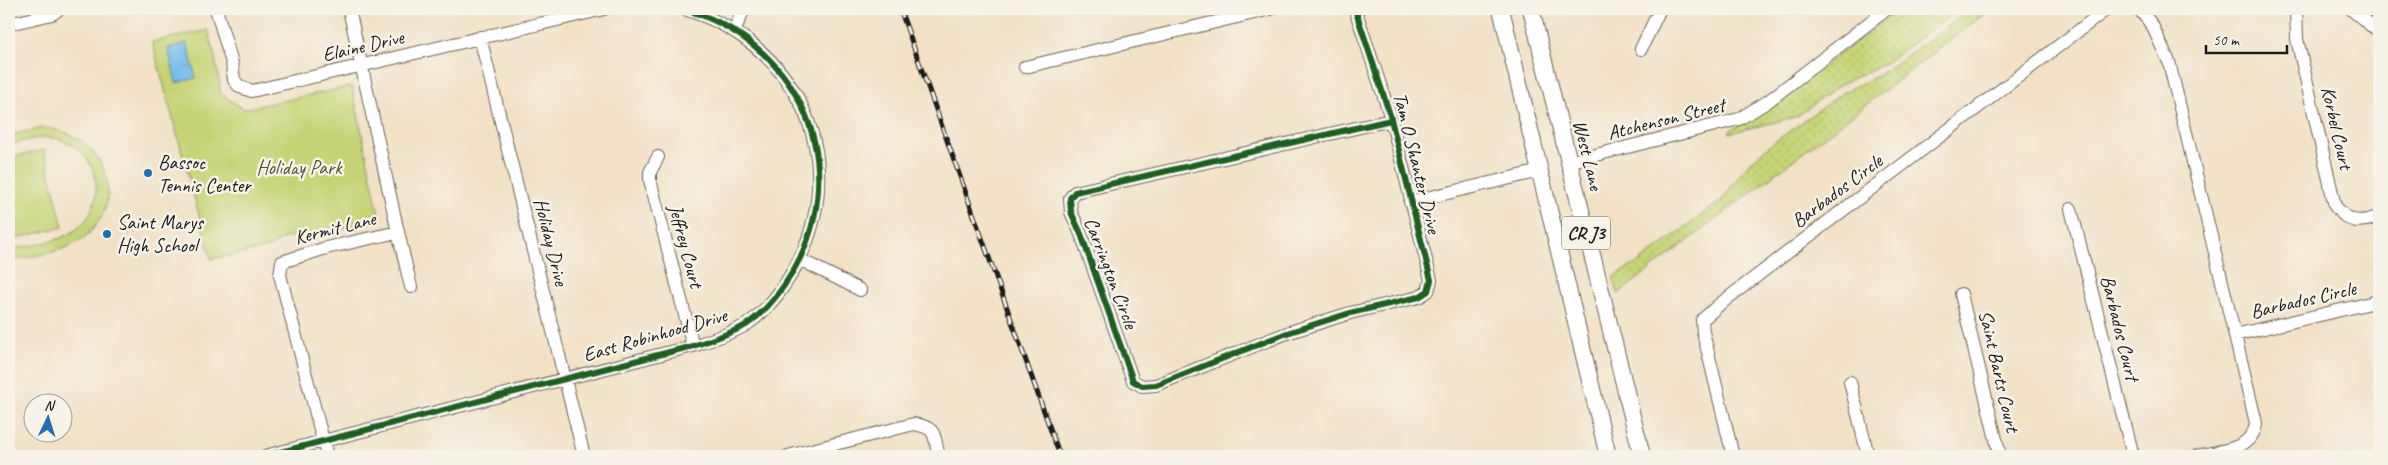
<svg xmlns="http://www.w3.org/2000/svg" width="2388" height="465" font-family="Caveat,sans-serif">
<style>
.grass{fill:url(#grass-dots);stroke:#717849}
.park{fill:#c6d476;stroke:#717849}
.water{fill:url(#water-ripples);stroke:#486d84}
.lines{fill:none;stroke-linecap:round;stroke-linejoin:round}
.minor-casing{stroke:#676158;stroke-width:14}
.major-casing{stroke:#676158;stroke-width:18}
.minor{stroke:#fff;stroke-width:12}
.major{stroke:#fff;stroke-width:16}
.rail-casing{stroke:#1c1c1c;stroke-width:5}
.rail{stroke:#f7f3e8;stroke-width:3;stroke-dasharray:9;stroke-linecap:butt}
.cycleway-casing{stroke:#f7f3e8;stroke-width:9}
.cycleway{stroke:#1b5e20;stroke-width:6}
.poi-dot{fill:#1f6fb2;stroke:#f7f3e8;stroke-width:2}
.labels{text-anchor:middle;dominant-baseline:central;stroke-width:5;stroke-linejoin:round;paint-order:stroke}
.shield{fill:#f7f3e8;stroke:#5e5c59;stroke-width:1}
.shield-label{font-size:19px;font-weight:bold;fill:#1c1c1c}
.street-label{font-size:20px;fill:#1c1c1c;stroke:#f7f3e8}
.poi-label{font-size:20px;fill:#1c1c1c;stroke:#f7f3e8;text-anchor:start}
.park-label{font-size:20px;fill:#4f5337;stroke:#f7f3e8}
</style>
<defs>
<pattern id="grass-dots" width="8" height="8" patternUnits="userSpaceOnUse" patternTransform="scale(1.25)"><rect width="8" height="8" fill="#c6d476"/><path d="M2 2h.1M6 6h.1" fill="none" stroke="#aab566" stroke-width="1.8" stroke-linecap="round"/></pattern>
<pattern id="water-ripples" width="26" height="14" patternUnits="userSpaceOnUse" patternTransform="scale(1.25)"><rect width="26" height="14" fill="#73beec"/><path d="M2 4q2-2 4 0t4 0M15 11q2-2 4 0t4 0" fill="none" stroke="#63a3ca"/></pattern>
</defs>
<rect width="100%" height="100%" fill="#f7f3e8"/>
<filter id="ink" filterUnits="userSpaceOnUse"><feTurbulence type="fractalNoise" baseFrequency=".02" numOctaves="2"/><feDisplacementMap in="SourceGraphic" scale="10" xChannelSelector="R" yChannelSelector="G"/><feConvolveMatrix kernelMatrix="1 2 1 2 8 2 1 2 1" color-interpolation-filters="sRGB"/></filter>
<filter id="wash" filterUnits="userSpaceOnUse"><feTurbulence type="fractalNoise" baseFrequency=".0096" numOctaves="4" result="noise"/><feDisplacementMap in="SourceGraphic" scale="20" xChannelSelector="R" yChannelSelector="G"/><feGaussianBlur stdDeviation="1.12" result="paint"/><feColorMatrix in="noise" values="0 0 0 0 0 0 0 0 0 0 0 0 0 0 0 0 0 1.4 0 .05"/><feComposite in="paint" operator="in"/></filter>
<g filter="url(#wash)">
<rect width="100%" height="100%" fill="#f2e1c6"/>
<path class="grass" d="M 1899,9 L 1960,9 L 1882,65 L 1841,84 L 1796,117 L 1730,133 L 1729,131 L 1773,105 Z
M 1972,9 L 1991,9 L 1618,294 L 1613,277 L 1639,262 L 1722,200 L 1747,165 L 1766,148 L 1843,92 L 1879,75 Z"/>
<path class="park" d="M 208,30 L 216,62 L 221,94 L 244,109 L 352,86 L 379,215 L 372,223 L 284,238 L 269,248 L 211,259 L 152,42 Z
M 42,128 C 97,129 132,193 88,234 C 68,253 35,255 9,261 L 9,250 C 29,245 57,243 74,231 C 109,207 101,153 61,140 C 44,134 26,141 9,145 L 9,135 Z
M 44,150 L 63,227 L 9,240 L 9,158 Z"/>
<path class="water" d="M 187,43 L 196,78 L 176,83 L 168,48 Z"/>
</g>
<g filter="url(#ink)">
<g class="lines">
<defs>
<path id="minor" d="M 216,9 L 232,63 L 234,80 L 240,87 L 252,91 L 604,9
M 1355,9 L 1390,115 L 1431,280 L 1428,291 L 1419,297 L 1350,313 L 1287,333 L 1156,385 L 1142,386 L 1133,381 L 1081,234 L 1071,212 L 1070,198 L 1075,192 L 1391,120
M 2139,9 L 2152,25 L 2169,62 L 2256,423 C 2253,451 2218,451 2196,456
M 2296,9 L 2297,39 L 2335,206 C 2349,224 2358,223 2379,217
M 2351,9 L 2379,32
M 9,24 L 52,14 L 59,9
M 734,31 L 744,9
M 480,37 L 584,456
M 1641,49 L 1660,9
M 1025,67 L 1271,9
M 658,157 L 650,172 L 650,180 L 693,346
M 1568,162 L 1739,119 L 1767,102 L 1887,9
M 1410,202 L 1540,171
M 2071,209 L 2133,456
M 398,232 L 411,287
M 799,259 L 860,290
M 1961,294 L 2000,456
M 2235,335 L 2379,301
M 1850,382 L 1868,456
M 265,456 L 693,346 C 711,340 730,334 746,325 C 771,308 787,284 800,258 C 850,152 793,41 684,9
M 327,456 L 280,275 L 282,262 L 326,248 L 398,232 L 349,9
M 788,456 L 914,424 C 939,428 933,437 939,456
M 1733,456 L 1703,332 L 1702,320 L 1720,304 L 2107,9"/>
<path id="major" d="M 1501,9 L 1608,456
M 1531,9 L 1642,456"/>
</defs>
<use href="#minor" class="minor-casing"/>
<use href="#major" class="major-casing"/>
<use href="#minor" class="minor"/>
<use href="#major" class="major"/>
<defs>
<path id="rail" d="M 900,9 L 1060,456"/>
</defs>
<use href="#rail" class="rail-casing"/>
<use href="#rail" class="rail"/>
<defs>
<path id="cycleway" d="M 1355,9 L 1390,115 L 1431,280 L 1428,291 L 1419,297 L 1350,313 L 1287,333 L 1156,385 L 1142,386 L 1133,381 L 1081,234 L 1071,212 L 1070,198 L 1075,192 L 1391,120
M 265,456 L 693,346 C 711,340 730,334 746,325 C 771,308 787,284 800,258 C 850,152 793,41 684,9"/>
</defs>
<use href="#cycleway" class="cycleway-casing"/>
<use href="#cycleway" class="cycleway"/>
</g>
</g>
<g class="poi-dot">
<circle cx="148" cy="173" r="5"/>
<circle cx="107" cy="234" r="5"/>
</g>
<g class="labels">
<rect class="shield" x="1562" y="216.5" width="48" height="33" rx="4"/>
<g class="shield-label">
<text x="1586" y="233">CR J3</text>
</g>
<g class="street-label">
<text transform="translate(363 46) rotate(-13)">Elaine Drive</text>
<text transform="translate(1666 119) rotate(-14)">Atchenson Street</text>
<text transform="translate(2337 128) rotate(77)">Korbel Court</text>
<text transform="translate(1588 155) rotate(76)">West Lane</text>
<text transform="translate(1417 163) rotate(76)">Tam O Shanter Drive</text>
<text transform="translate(1837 191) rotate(-37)">Barbados Circle</text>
<text transform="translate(335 228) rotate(-14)">Kermit Lane</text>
<text transform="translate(551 242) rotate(76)">Holiday Drive</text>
<text transform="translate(686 246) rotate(75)">Jeffrey Court</text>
<text transform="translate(1111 273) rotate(69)">Carrington Circle</text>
<text transform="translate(2303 300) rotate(-13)">Barbados Circle</text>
<text transform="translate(2120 328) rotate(76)">Barbados Court</text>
<text transform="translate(655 335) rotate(-16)">East Robinhood Drive</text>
<text transform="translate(1999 371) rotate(77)">Saint Barts Court</text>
</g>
<g class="poi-label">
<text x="158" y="162">Bassoc<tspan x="158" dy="23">Tennis Center</tspan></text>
<text x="117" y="222">Saint Marys<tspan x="117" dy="23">High School</tspan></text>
</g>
<g class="park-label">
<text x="299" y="167">Holiday Park</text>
</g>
</g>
<rect width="2388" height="465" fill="none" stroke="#f7f3e8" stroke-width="30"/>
<g transform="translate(48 418) rotate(4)"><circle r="24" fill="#f7f3e8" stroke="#9f9d96"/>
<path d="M0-4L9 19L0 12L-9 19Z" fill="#1f6fb2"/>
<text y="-8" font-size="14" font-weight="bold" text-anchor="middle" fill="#1c1c1c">N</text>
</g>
<path d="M2206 45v8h81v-8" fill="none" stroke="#1c1c1c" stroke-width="2.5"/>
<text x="2213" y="45" font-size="15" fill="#1c1c1c" stroke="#f7f3e8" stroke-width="4" paint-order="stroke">50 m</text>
</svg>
